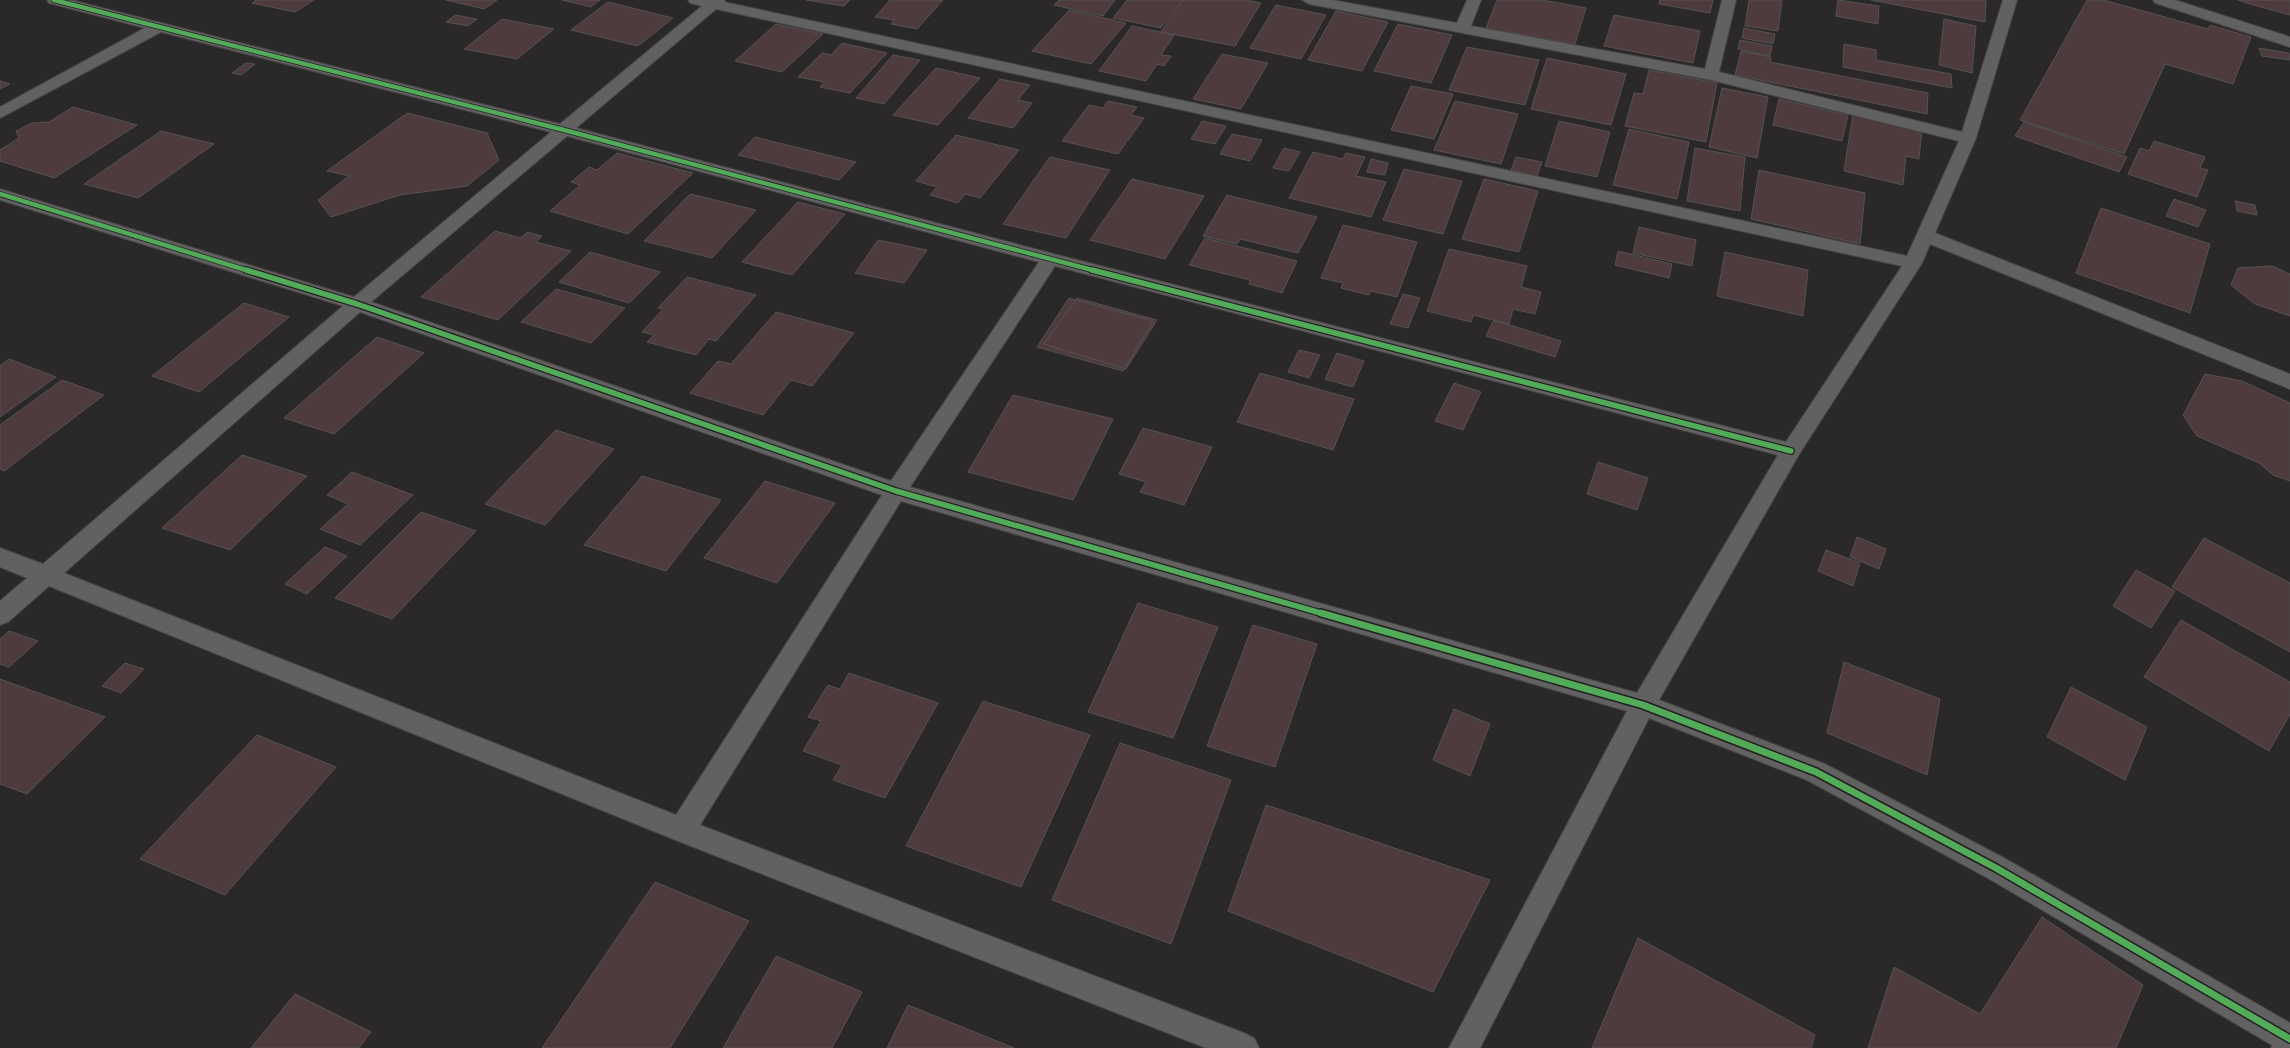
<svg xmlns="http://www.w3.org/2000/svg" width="2290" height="1048" font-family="Literata,serif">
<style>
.building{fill:#4e3b3d;stroke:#555253}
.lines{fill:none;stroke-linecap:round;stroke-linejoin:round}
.minor-casing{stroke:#474545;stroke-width:2}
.major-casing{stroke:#474545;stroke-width:2}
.minor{fill:#626162;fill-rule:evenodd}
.major{fill:#646263;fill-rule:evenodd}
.cycleway-far2-casing{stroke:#231e1f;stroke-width:6}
.cycleway-far1-casing{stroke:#231e1f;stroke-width:8}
.cycleway-casing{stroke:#231e1f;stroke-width:10}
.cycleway-far2{stroke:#51ab58;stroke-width:4.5}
.cycleway-far1{stroke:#51ab58;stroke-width:5.5}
.cycleway{stroke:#51ab58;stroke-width:7}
</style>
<rect width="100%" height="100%" fill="#2b2829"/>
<path class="building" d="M 256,0 L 314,0 L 295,12 L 252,3 Z
M 446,0 L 497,0 L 484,9 Z
M 562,0 L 600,0 L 591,7 Z
M 806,0 L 850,0 L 844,6 Z
M 890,0 L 943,0 L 917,29 L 891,24 L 894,20 L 875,17 Z
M 1059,0 L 1115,0 L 1103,16 L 1054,5 Z
M 1127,0 L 1182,0 L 1161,28 L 1113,18 Z
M 1183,0 L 1246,0 L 1261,3 L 1235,46 L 1161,32 Z
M 1497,0 L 1542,0 L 1586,8 L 1575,44 L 1486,28 Z
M 1660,0 L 1713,0 L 1710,13 L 1659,4 Z
M 1749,0 L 1782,0 L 1778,31 L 1745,26 Z
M 1838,0 L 1879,6 L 1878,24 L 1836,16 Z
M 1871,0 L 1986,0 L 1985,22 Z
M 2087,0 L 2104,0 L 2208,29 L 2210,25 L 2251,37 L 2233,84 L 2165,64 L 2124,154 L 2020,120 Z
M 2238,0 L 2290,0 L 2290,15 L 2250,4 Z
M 608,2 L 673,18 L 638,46 L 571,30 Z
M 1276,5 L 1326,15 L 1301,59 L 1250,48 Z
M 1069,10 L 1126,23 L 1091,64 L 1032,51 Z
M 1336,11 L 1388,22 L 1362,71 L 1308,60 Z
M 455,15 L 477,19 L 468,26 L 446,22 Z
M 1614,15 L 1700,31 L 1693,63 L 1604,46 Z
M 502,19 L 554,29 L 517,59 L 464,49 Z
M 1944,19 L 1976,26 L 1972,73 L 1939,65 Z
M 776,24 L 823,34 L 782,72 L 735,61 Z
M 1398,24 L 1452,35 L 1431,83 L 1374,71 Z
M 1132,26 L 1174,35 L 1161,55 L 1171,56 L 1164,66 L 1157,64 L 1146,81 L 1099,71 Z
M 1744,28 L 1775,34 L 1773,44 L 1742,38 Z
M 1740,40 L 1772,46 L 1770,56 L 1738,49 Z
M 842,43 L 887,53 L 850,93 L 820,87 L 824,82 L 798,77 L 822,53 L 831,55 Z
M 1844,44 L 1876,50 L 1876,60 L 1951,74 L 1952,88 L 1843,67 Z
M 1467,47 L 1539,60 L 1525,105 L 1449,90 Z
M 2259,48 L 2289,53 L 2290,60 L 2262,56 Z
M 1741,51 L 1771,57 L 1770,62 L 1928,93 L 1927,114 L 1735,75 Z
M 1222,54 L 1268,63 L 1241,109 L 1193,99 Z
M 893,55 L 920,60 L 884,104 L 856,98 Z
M 1547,58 L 1626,74 L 1611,125 L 1531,109 Z
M 246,63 L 255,64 L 241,75 L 232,73 Z
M 936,68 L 980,78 L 938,125 L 893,115 Z
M 1649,70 L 1717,83 L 1706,142 L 1625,126 L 1634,93 L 1643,94 Z
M 1000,79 L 1030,85 L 1018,100 L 1032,103 L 1013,128 L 968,118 Z
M 0,81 L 10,84 L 0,89 Z
M 1411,86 L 1453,94 L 1434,139 L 1391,130 Z
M 1722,88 L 1768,97 L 1757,158 L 1709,147 Z
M 1779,99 L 1848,115 L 1842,141 L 1773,125 Z
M 1108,101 L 1137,107 L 1131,115 L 1144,118 L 1118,154 L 1062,141 L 1089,105 L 1103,108 Z
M 1455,101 L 1518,114 L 1501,164 L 1434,150 Z
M 73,107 L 137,125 L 54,178 L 0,161 L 0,150 L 19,138 L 16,131 L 32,123 L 49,122 Z
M 407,113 L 487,133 L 499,160 L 467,186 L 400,195 L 331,217 L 318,200 L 349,176 L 327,171 Z
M 1853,114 L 1922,130 L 1919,159 L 1906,156 L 1903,185 L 1844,171 Z
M 1202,121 L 1226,126 L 1215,144 L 1191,139 Z
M 1559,121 L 1610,132 L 1597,177 L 1545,166 Z
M 2024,122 L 2127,157 L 2119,172 L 2015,136 Z
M 1629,129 L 1689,142 L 1677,199 L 1613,185 Z
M 161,131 L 214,144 L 138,198 L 84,184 Z
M 1232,134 L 1262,140 L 1250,161 L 1220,154 Z
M 956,135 L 1019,150 L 980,198 L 965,194 L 958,203 L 930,195 L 937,187 L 916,181 Z
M 755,137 L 856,162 L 839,180 L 738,155 Z
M 2154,141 L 2205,157 L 2200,168 L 2208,170 L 2197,197 L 2128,174 L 2140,148 L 2149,151 Z
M 1284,148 L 1300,152 L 1289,171 L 1273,168 Z
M 1695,148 L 1745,157 L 1740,211 L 1687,201 Z
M 1313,152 L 1343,159 L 1346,153 L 1365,157 L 1356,176 L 1386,182 L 1371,217 L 1289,198 Z
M 617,153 L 693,173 L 628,234 L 550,211 L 580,185 L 571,182 L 589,167 L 597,170 Z
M 1050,157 L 1110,170 L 1066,238 L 1003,224 Z
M 1516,157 L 1542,162 L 1537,176 L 1511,170 Z
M 1371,159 L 1388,163 L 1385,175 L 1367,172 Z
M 1404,169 L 1462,181 L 1443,234 L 1383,220 Z
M 1759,170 L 1865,193 L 1860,244 L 1751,219 Z
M 1132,179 L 1204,196 L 1165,259 L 1090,240 Z
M 1484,179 L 1538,191 L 1519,252 L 1462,239 Z
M 690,194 L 756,210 L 712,258 L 644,241 Z
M 1227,195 L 1317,217 L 1298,253 L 1240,239 L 1237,244 L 1203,236 Z
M 2174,199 L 2206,210 L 2198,227 L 2166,216 Z
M 2235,201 L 2255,205 L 2257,215 L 2237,211 Z
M 798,202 L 845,214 L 792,275 L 742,262 Z
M 2101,208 L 2210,244 L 2190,313 L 2076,273 Z
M 1343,225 L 1417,242 L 1397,297 L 1371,291 L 1369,295 L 1341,288 L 1343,283 L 1321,278 Z
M 1639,227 L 1696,240 L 1692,266 L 1633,253 Z
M 495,231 L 521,238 L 527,232 L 542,236 L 536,242 L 571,251 L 498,320 L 421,297 Z
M 1205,238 L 1297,261 L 1282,293 L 1249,284 L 1250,280 L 1189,265 Z
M 878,240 L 927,250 L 904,283 L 855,273 Z
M 1449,249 L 1527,266 L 1521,287 L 1541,292 L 1535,314 L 1513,309 L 1509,324 L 1473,315 L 1471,322 L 1427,311 Z
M 1618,251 L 1672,264 L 1669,278 L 1615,265 Z
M 590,252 L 660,272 L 629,303 L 559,282 Z
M 1725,252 L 1808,270 L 1803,316 L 1717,296 Z
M 2272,266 L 2290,274 L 2290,316 L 2255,304 L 2231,285 L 2238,268 Z
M 687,277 L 756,295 L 716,341 L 709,339 L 696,355 L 647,342 L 654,335 L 642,332 L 663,309 L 658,308 Z
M 556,289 L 625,308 L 591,343 L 521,322 Z
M 1403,294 L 1420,298 L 1408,328 L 1390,324 Z
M 1069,298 L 1153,321 L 1123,371 L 1037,347 Z
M 1077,298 L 1157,320 L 1126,369 L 1044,344 Z
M 244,303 L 289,317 L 199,392 L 152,376 Z
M 776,312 L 854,333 L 812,386 L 791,380 L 763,415 L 690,393 L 718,361 L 731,364 Z
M 1494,320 L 1561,341 L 1555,357 L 1486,336 Z
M 377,337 L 424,353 L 334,434 L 284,418 Z
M 1299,350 L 1320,355 L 1309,378 L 1288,372 Z
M 1337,353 L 1364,361 L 1353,387 L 1325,379 Z
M 9,359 L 56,377 L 0,417 L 0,366 Z
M 1260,373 L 1354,399 L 1333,450 L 1237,422 Z
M 2205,374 L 2242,381 L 2290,403 L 2290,481 L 2273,475 L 2259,463 L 2197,436 L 2183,415 Z
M 62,380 L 104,395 L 4,471 L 0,469 L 0,425 Z
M 1454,383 L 1481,392 L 1463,430 L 1435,421 Z
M 1013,395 L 1113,419 L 1073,500 L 968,472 Z
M 1143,428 L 1212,447 L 1184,505 L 1140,492 L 1146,482 L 1119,474 Z
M 556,430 L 614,449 L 545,525 L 485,504 Z
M 242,455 L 307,476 L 230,550 L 162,528 Z
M 1598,462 L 1648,478 L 1637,510 L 1587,494 Z
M 352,472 L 413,495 L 360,545 L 320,529 L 348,504 L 327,495 Z
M 642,476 L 721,500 L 666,571 L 584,545 Z
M 765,481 L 835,503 L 777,583 L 704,558 Z
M 421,512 L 476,531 L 392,619 L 335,598 Z
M 1857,537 L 1886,549 L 1879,569 L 1850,557 Z
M 2204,538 L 2290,583 L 2290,652 L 2172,587 Z
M 325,547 L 347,556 L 307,594 L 285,584 Z
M 1826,550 L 1860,563 L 1853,586 L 1818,571 Z
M 2136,570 L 2175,591 L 2151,628 L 2113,606 Z
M 1138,603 L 1218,627 L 1173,738 L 1088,712 Z
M 2181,620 L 2290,682 L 2290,714 L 2269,751 L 2144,677 Z
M 1253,625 L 1317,644 L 1275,767 L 1207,746 Z
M 9,631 L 38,641 L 9,667 L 0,664 L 0,639 Z
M 1844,662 L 1940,699 L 1927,775 L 1827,733 Z
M 125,663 L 144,669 L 121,693 L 102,686 Z
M 849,673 L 938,703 L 885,798 L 833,780 L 842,765 L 803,751 L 821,721 L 808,717 L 828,685 L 840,689 Z
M 0,679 L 105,717 L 27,794 L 0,784 Z
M 2071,687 L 2147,727 L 2125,780 L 2047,737 Z
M 983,701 L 1090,735 L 1021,887 L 906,846 Z
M 1454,709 L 1490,724 L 1470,776 L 1433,760 Z
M 257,735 L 336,767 L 225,895 L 140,859 Z
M 1120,743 L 1231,780 L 1171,944 L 1052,900 Z
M 1266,805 L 1490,880 L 1433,992 L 1228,911 Z
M 655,882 L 749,921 L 670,1048 L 542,1048 Z
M 2042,917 L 2143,985 L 2116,1048 L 1868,1048 L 1894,967 L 1980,1014 Z
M 1638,938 L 1815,1035 L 1811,1048 L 1592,1048 Z
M 776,956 L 862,992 L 832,1048 L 723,1048 Z
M 295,994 L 371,1032 L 359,1048 L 251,1048 Z
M 908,1005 L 1014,1048 L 887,1048 Z"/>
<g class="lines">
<defs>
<path id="minor" d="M 47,0 L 71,0 L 560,124 L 702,6 L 690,3 L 688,0 L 725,0 L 724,2 L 1907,256 L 1959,141 L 1711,80 L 1309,4 L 1302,0 L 1332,0 L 1457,23 L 1467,0 L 1481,0 L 1471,26 L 1705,69 L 1722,0 L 1736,0 L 1719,72 L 1962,132 L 2003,0 L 2017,0 L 1976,138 L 1935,233 L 2290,374 L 2290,389 L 1930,244 L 1922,263 L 1798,456 L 1659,700 L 1825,764 L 2006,859 L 2290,1023 L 2290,1048 L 2277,1048 L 1986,877 L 1807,780 L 1649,718 L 1480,1048 L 1449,1048 L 1627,711 L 901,501 L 700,825 L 1244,1033 L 1254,1038 L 1259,1048 L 1206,1048 L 673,839 L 49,586 L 8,622 L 0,625 L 0,601 L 27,578 L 0,567 L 0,548 L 43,564 L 343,306 L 0,200 L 0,189 L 354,297 L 551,132 L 161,32 L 0,118 L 0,107 L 145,28 L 49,3 ZM 716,9 L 1902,266 L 1786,442 L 1050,253 L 576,128 ZM 567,136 L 1039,262 L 891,481 L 371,302 ZM 1055,266 L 1778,455 L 1637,693 L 910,487 ZM 360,312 L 882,495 L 676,815 L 64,573 Z
M 2153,0 L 2175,0 L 2290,37 L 2290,47 L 2155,3 Z"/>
<path id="major" d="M 2290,1024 L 2290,1048 L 2271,1048 L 2280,1029 Z"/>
</defs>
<use href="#minor" class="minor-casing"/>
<use href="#major" class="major-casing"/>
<use href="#minor" class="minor"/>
<use href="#major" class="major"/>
<defs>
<path id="cycleway-far2" d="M 54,0 L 564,130 L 1096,271
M 0,194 L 249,271"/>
<path id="cycleway-far1" d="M 246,270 L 357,304 L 896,491 L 1324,614
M 1092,270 L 1791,451"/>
<path id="cycleway" d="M 1321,613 L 1643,705 L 1816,772 L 1996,868 L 2290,1039"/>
</defs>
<use href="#cycleway-far2" class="cycleway-far2-casing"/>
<use href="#cycleway-far1" class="cycleway-far1-casing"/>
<use href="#cycleway" class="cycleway-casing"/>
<use href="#cycleway-far2" class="cycleway-far2"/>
<use href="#cycleway-far1" class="cycleway-far1"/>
<use href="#cycleway" class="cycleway"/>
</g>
</svg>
